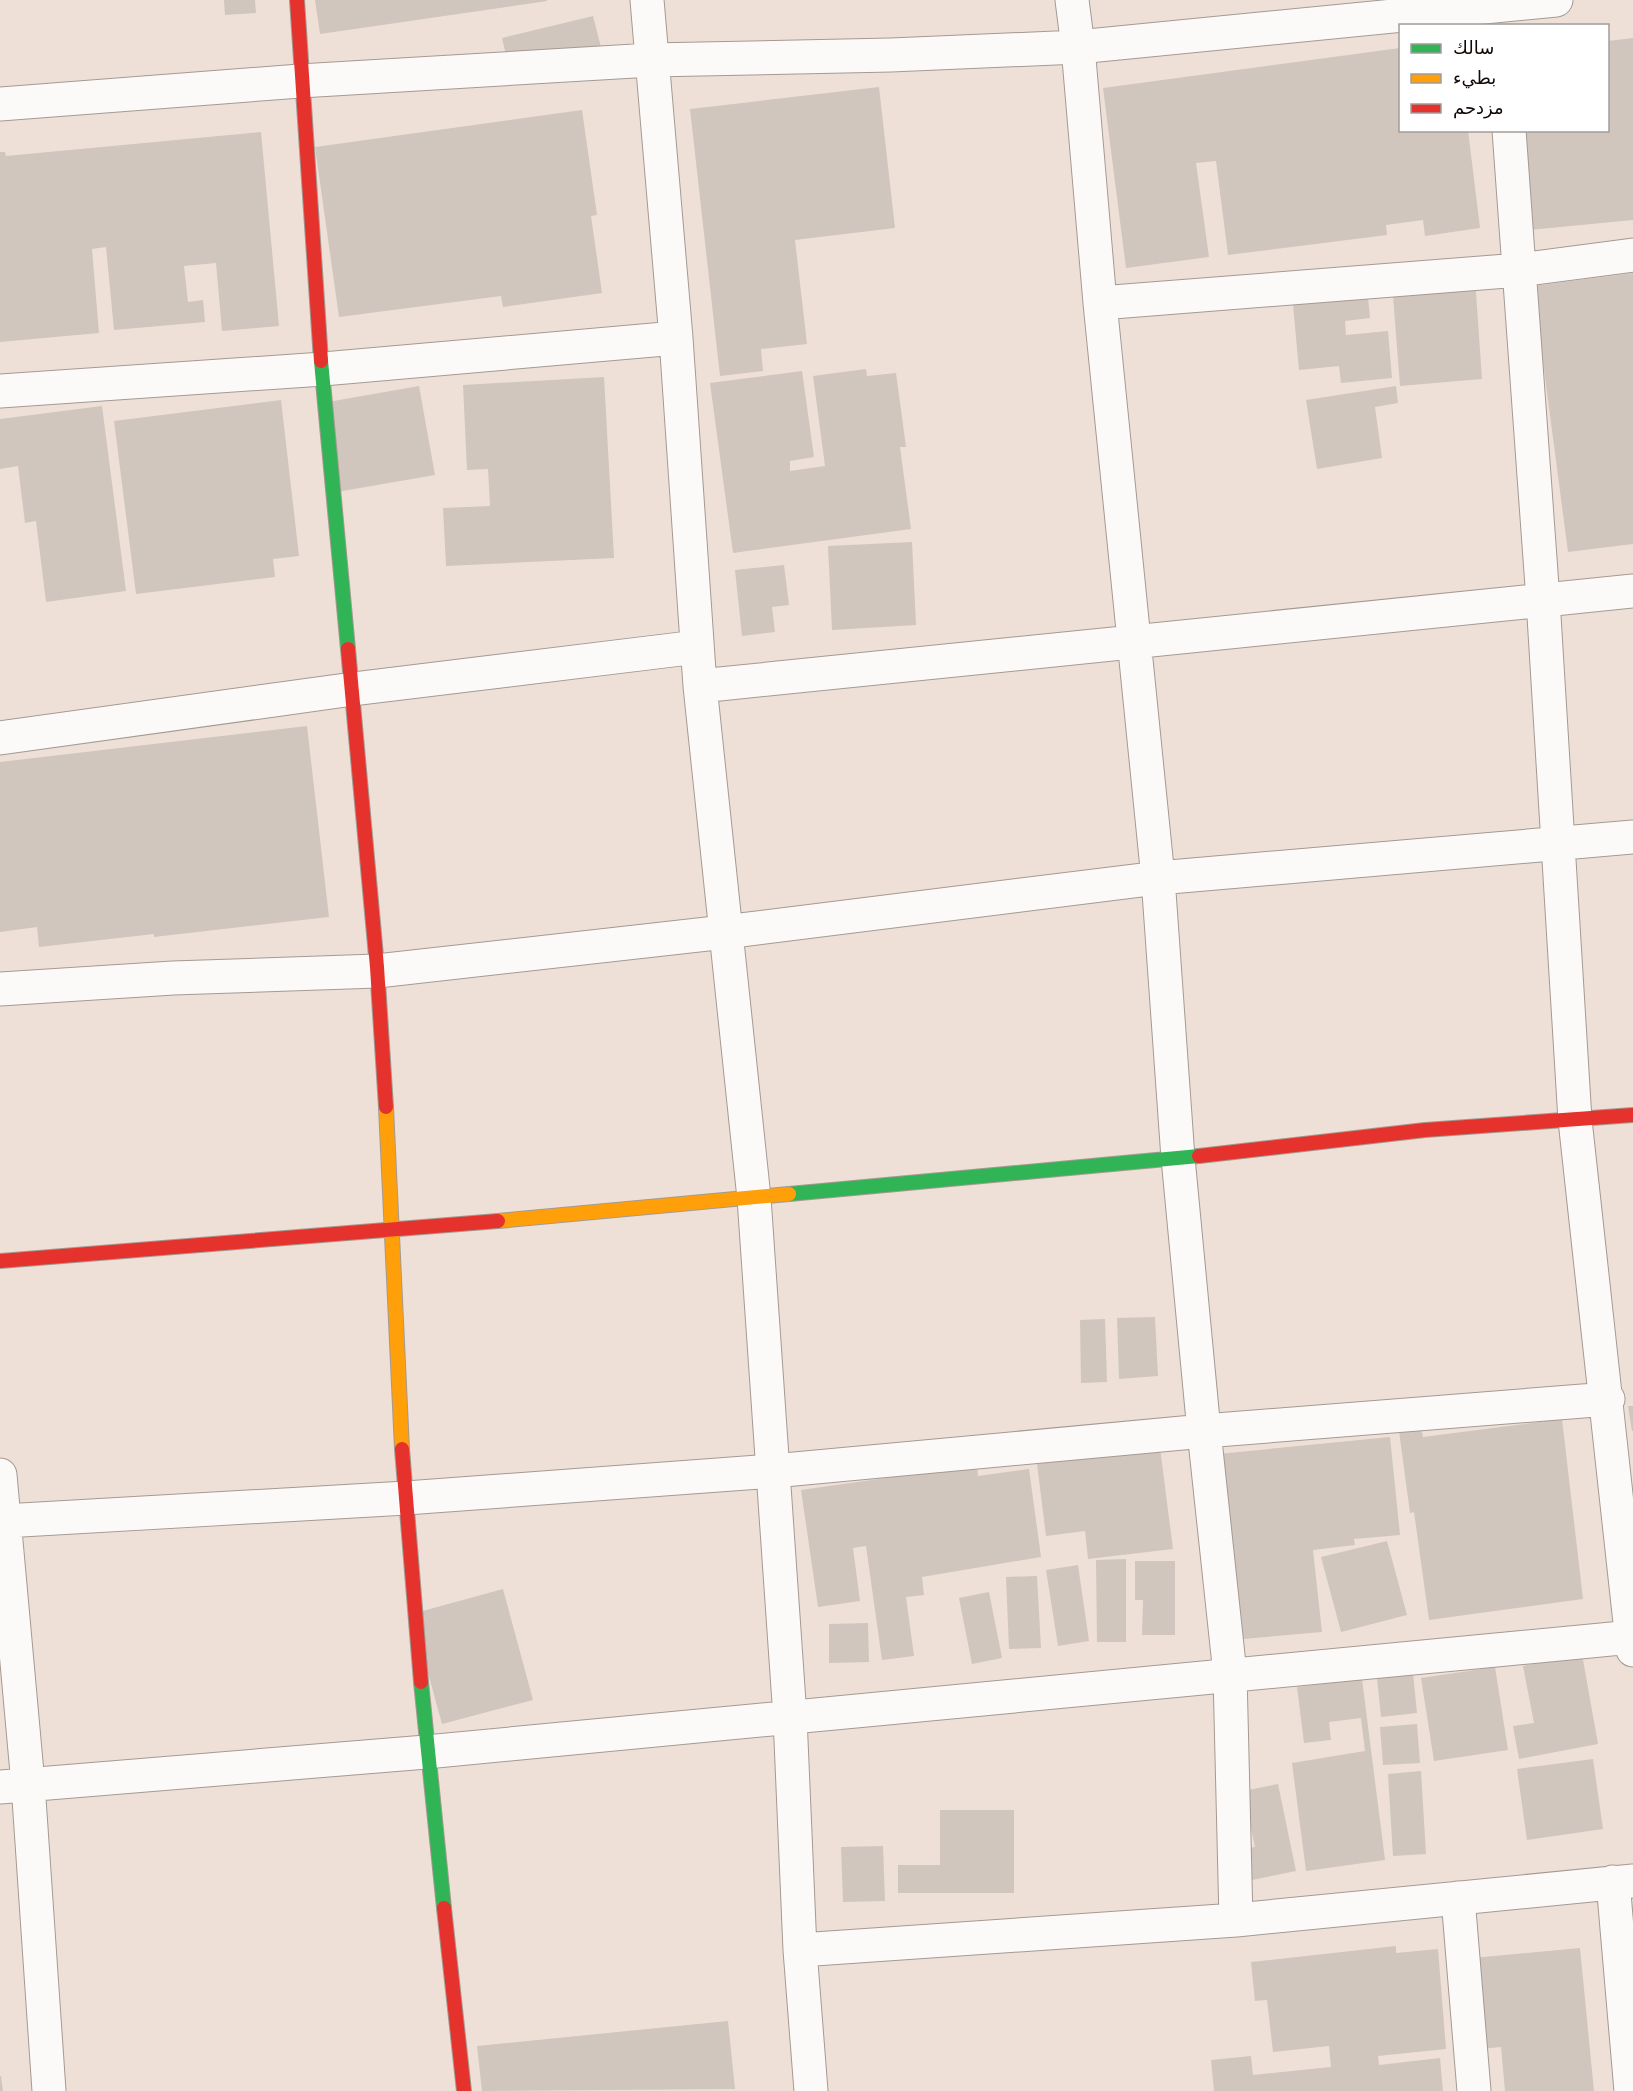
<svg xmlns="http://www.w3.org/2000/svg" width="1633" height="2091" font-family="'DejaVu Sans',Cairo,sans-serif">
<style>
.building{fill:#d0c6bd}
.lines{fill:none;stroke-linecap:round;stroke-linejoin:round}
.street-casing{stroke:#a49a92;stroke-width:35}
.fast-casing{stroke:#a49a92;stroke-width:16}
.slow-casing{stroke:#a49a92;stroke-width:16}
.jam-casing{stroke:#a49a92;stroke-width:16}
.street{stroke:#fcfaf9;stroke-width:33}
.fast{stroke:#30b455;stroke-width:14}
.slow{stroke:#ff9f0a;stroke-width:14}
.jam{stroke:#e5322d;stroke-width:14}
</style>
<rect width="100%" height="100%" fill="#eee0d6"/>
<path class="building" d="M 224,0 L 255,0 L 256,13 L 225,15 Z
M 315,0 L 547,0 L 547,1 L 320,34 Z
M 593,16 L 605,63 L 513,85 L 502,38 Z
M 1633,38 L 1633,220 L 1529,230 L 1520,134 L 1543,130 L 1608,130 L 1608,41 Z
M 1400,48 L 1400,130 L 1468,130 L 1480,228 L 1425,236 L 1423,220 L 1386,225 L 1387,235 L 1228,255 L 1216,161 L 1196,163 L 1209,257 L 1126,268 L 1103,88 Z
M 879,87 L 895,228 L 795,240 L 807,344 L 761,349 L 763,371 L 720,376 L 690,109 Z
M 582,110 L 597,215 L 591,216 L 602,293 L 503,307 L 501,296 L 339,317 L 315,147 Z
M 261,132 L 279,326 L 222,331 L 216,263 L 184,266 L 188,302 L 203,300 L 205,322 L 114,330 L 106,247 L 92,249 L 99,333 L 0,342 L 0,152 L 5,152 L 6,156 Z
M 1633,273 L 1633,544 L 1568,552 L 1533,286 Z
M 1475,278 L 1482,379 L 1400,386 L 1392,283 Z
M 1367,287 L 1370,318 L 1345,321 L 1346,335 L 1388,331 L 1392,378 L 1341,383 L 1339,366 L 1299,370 L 1292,294 Z
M 866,369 L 867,376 L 896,373 L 906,447 L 900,447 L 911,529 L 733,553 L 710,383 L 802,371 L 814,457 L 790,461 L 790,471 L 825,466 L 813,376 Z
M 604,377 L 614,558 L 446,566 L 443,508 L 490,506 L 488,469 L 467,470 L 463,385 Z
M 419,386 L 435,475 L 337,492 L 322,403 Z
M 1396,386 L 1398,403 L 1375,407 L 1382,458 L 1317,469 L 1306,400 Z
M 281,400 L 299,556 L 273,559 L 275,577 L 136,594 L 114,421 Z
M 102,406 L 126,591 L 46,602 L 36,521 L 25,523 L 18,466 L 0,469 L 0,419 Z
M 912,542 L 916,625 L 832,630 L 828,546 Z
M 784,565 L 789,605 L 772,607 L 775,632 L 742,636 L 735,570 Z
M 307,726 L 329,917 L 154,937 L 154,934 L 39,947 L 37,927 L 0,932 L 0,762 Z
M 1155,1317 L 1158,1376 L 1119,1379 L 1117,1318 Z
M 1105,1319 L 1107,1382 L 1081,1383 L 1080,1320 Z
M 1628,1406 L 1633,1406 L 1633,1431 L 1632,1431 Z
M 1562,1419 L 1583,1599 L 1429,1620 L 1414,1512 L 1410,1513 L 1399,1431 L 1421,1428 L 1423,1437 Z
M 1390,1437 L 1400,1535 L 1354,1539 L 1355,1545 L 1313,1550 L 1322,1632 L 1232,1640 L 1208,1455 Z
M 1160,1448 L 1173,1549 L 1088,1559 L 1085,1531 L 1046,1536 L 1037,1464 Z
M 977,1465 L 978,1476 L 1029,1469 L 1041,1557 L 922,1577 L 924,1595 L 906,1597 L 914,1656 L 882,1660 L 866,1546 L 853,1548 L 860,1601 L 818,1607 L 801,1490 Z
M 1387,1541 L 1407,1615 L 1341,1632 L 1321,1557 Z
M 1126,1559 L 1126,1642 L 1097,1642 L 1096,1560 Z
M 1135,1561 L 1175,1561 L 1175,1635 L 1142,1635 L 1143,1600 L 1135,1600 Z
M 1078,1565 L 1089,1641 L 1058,1646 L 1046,1570 Z
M 1037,1576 L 1041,1648 L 1009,1649 L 1006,1577 Z
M 503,1589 L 533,1700 L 442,1724 L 428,1673 L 419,1612 Z
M 989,1592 L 1002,1658 L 972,1664 L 959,1598 Z
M 868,1623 L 869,1662 L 829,1663 L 829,1624 Z
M 1582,1654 L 1598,1744 L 1519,1759 L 1513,1726 L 1534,1723 L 1523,1666 Z
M 1495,1667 L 1508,1750 L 1434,1761 L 1421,1678 Z
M 1413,1673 L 1417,1713 L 1381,1717 L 1377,1678 Z
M 1362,1679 L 1385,1860 L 1306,1871 L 1292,1763 L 1365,1751 L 1361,1718 L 1329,1722 L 1331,1740 L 1304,1743 L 1297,1687 Z
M 1417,1724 L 1420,1763 L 1383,1765 L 1380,1727 Z
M 1593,1759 L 1603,1829 L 1527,1840 L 1517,1769 Z
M 1421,1771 L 1426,1854 L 1393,1856 L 1388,1774 Z
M 1278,1784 L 1296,1871 L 1237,1883 L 1230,1851 L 1255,1847 L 1243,1791 Z
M 940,1810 L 1014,1810 L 1014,1893 L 898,1893 L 898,1865 L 940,1865 Z
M 883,1846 L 885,1901 L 843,1902 L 841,1847 Z
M 1396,1946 L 1396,1953 L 1438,1949 L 1446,2049 L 1378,2056 L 1379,2065 L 1440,2058 L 1443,2091 L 1214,2091 L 1211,2060 L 1251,2056 L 1253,2075 L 1331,2067 L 1329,2046 L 1273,2052 L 1267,2000 L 1255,2001 L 1251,1962 Z
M 1580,1948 L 1594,2091 L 1505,2091 L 1501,2047 L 1481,2049 L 1472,1958 Z
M 728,2021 L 735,2089 L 482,2091 L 477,2046 Z
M 0,2076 L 1,2076 L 3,2091 L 0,2091 Z"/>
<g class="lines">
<defs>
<path id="street" d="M 647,0 L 676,338 L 700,686 L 754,1198 L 790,1717 L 800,1950 L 811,2091
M 1072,0 L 1078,47 L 1100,303 L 1158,878 L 1178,1158 L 1204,1431 L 1230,1674 L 1236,1920
M 0,104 L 300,81 L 651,60 L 891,55 L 1078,47 L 1556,0
M 1509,130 L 1543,600 L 1575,1120 L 1633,1650
M 1100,303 L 1519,270 L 1633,255
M 0,391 L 323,369 L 676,338
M 700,686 L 1633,591
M 0,738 L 353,689 L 697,647
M 0,989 L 173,978 L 377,971 L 725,932 L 1158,878 L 1633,837
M 0,1475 L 28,1784 L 49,2091
M 4,1521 L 406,1498 L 773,1471 L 1204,1431 L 1608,1399
M 0,1787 L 426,1752 L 1633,1637
M 1613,1882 L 1631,2091
M 1458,1898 L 1474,2091
M 800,1950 L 1236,1920 L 1633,1881"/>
<path id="fast" d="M 321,361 L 348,649
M 789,1194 L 1199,1156
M 421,1682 L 444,1908"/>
<path id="slow" d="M 386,1107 L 402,1449
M 498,1221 L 789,1194"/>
<path id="jam" d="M 297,0 L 321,361
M 348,649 L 377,967 L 386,1107
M 1199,1156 L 1425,1130 L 1633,1115
M 0,1261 L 498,1221
M 402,1449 L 421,1682
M 444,1908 L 464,2091"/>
</defs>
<use href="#street" class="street-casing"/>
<use href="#fast" class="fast-casing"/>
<use href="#slow" class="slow-casing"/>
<use href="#jam" class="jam-casing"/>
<use href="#street" class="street"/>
<use href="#fast" class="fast"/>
<use href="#slow" class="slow"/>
<use href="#jam" class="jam"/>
</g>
<rect x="1399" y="24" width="210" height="108" fill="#ffffff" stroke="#a09d9b" stroke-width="1.5"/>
<rect x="1411" y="44" width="30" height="9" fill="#30b455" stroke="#a09d9b" stroke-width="1.5"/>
<text x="1453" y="54" font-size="18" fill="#110904">سالك</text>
<rect x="1411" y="74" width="30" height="9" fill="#ff9f0a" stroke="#a09d9b" stroke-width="1.5"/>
<text x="1453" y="84" font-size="18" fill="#110904">بطيء</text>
<rect x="1411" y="104" width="30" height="9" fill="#e5322d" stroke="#a09d9b" stroke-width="1.5"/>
<text x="1453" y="114" font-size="18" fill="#110904">مزدحم</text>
</svg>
